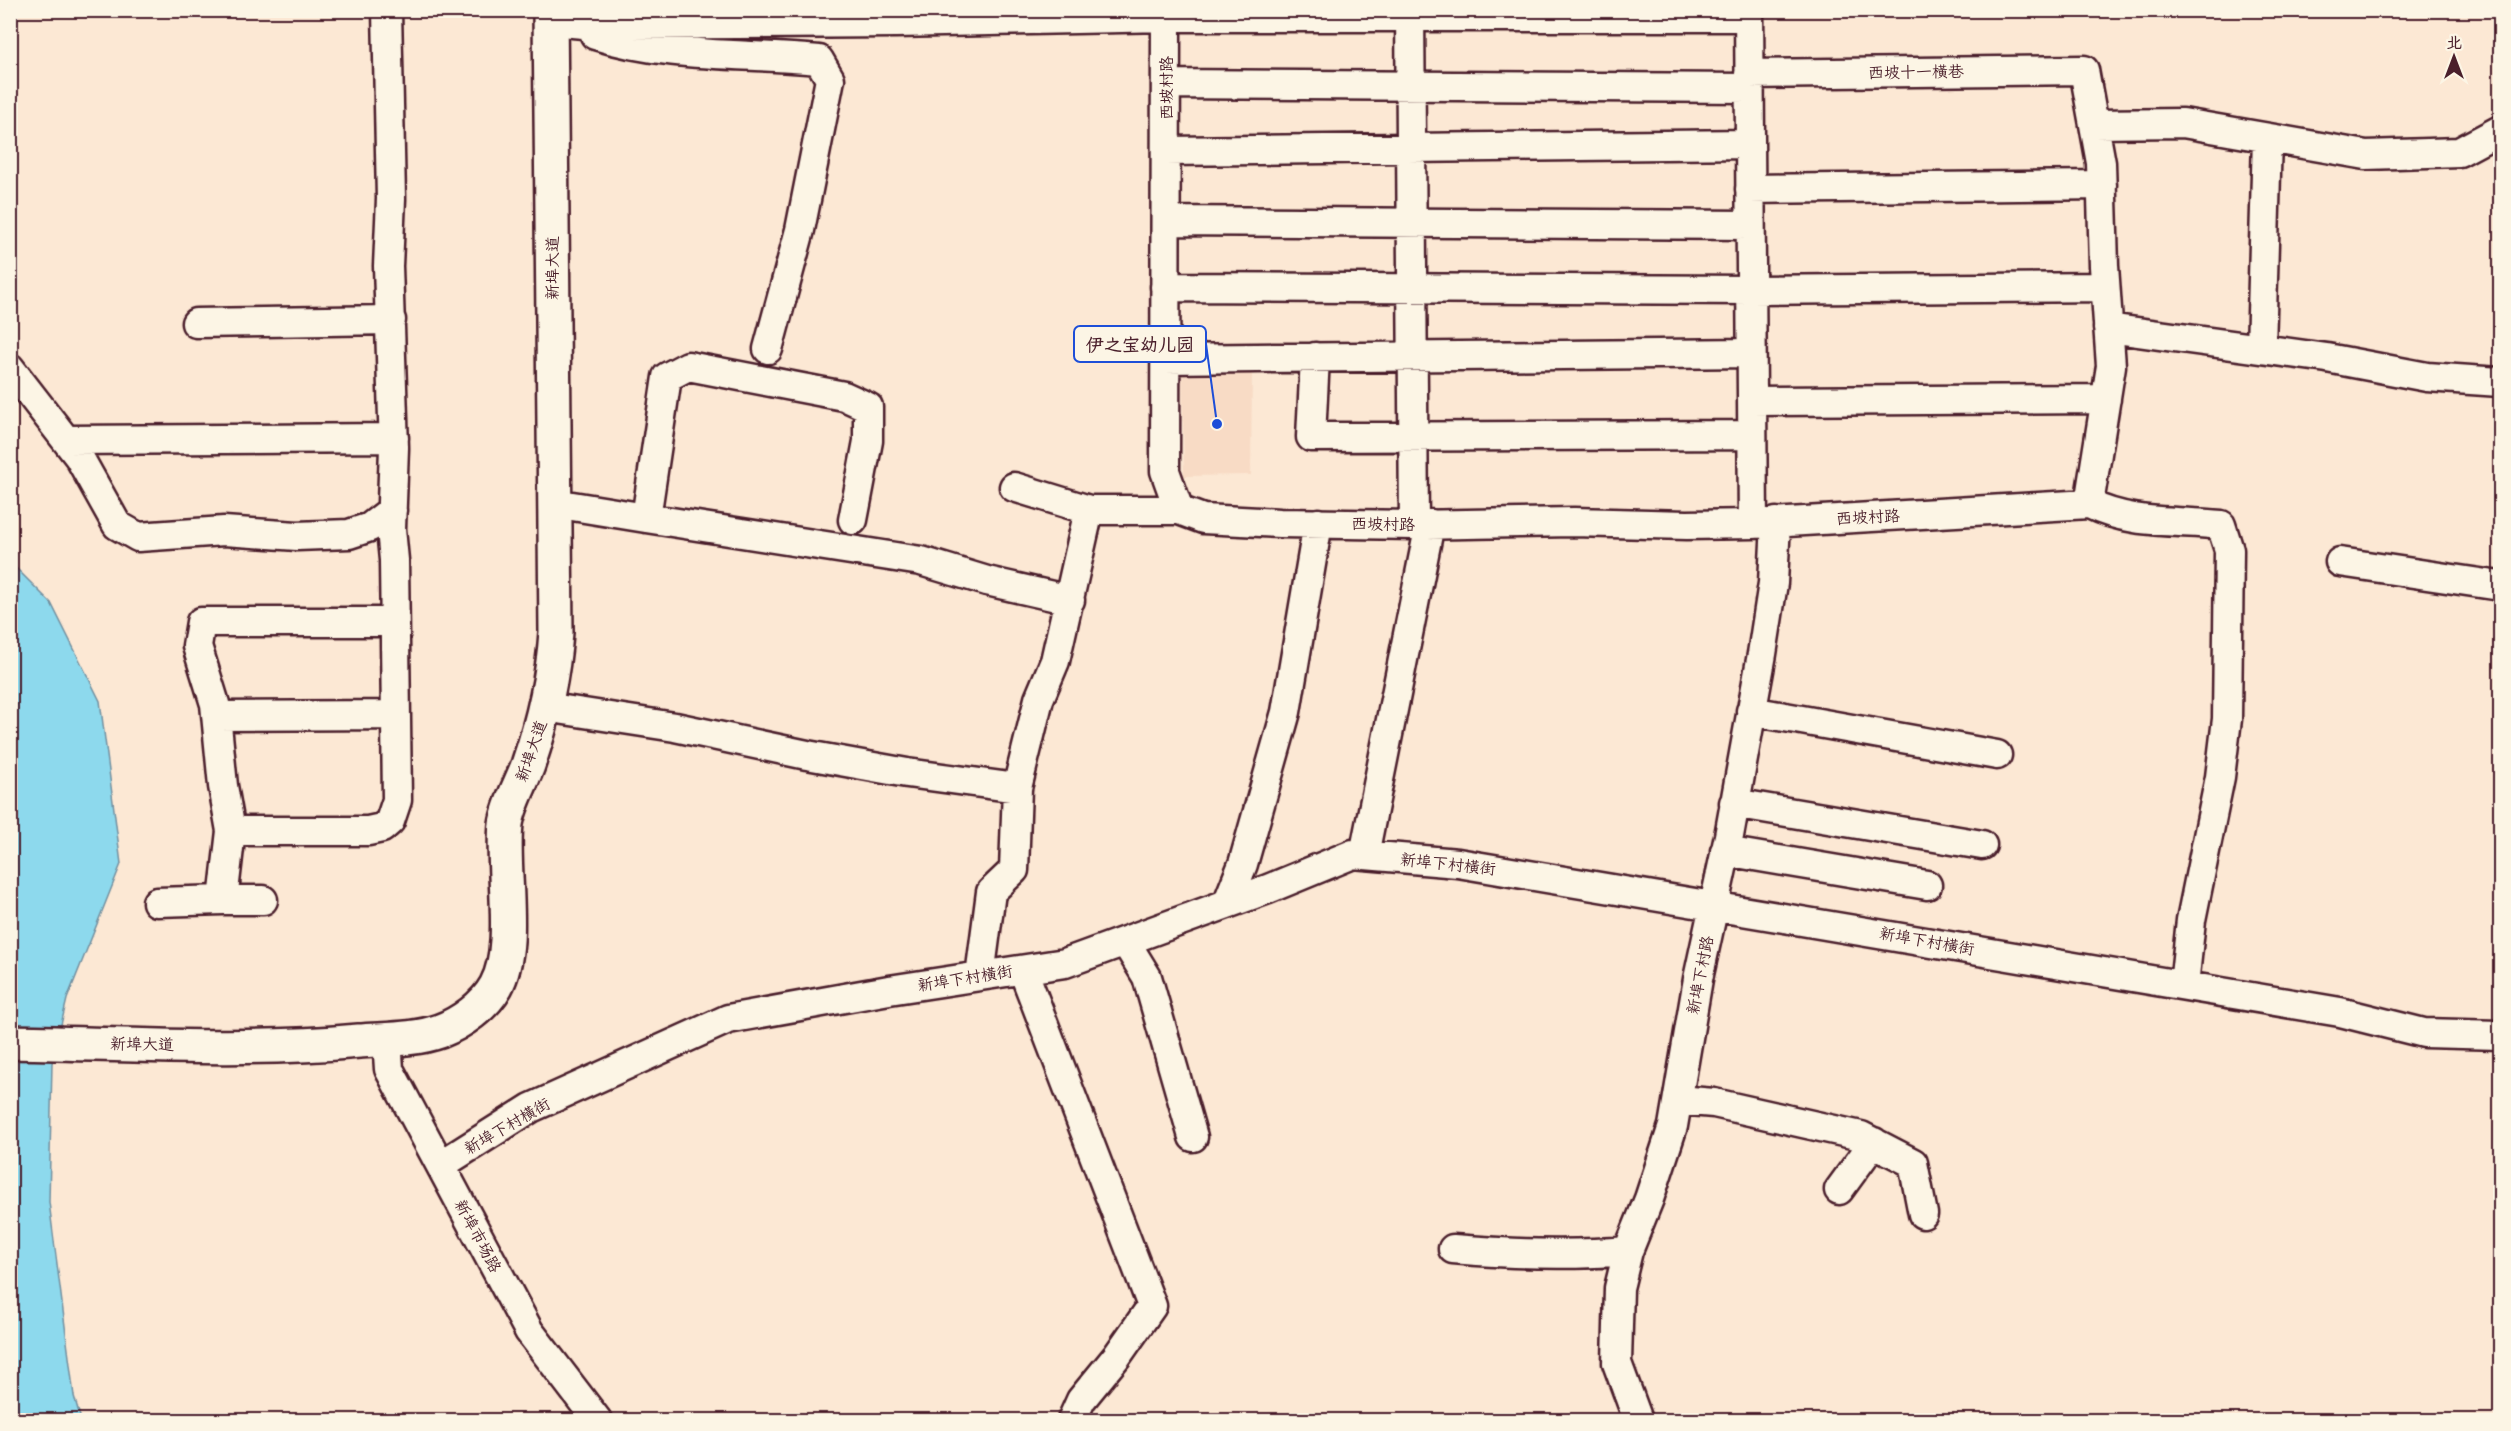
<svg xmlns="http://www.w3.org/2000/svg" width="2511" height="1431" font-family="'Shantell Sans','LXGW WenKai TC',sans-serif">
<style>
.built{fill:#f8dbc5}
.water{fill:#8dd9ed;stroke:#728f9f;stroke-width:1.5}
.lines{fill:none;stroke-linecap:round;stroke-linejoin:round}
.minor-casing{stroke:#4a1f2b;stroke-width:33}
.major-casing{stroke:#4a1f2b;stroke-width:38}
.minor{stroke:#fcf5e5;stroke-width:28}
.major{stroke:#fcf5e5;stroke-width:33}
.labels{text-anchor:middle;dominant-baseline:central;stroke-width:4.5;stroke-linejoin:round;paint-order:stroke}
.street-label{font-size:16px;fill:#4a1f2b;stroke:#fcf5e5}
.leader{fill:none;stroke:#1d4ed8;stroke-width:2}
.callout-dot{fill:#1d4ed8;stroke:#fcf5e5;stroke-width:2}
.callout{fill:#fcf5e5;stroke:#1d4ed8;stroke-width:2}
.callout-label{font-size:18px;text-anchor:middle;font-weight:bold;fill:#4a1f2b}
</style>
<rect width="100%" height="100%" fill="#fce8d4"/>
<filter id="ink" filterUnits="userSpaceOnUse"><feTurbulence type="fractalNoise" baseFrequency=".0167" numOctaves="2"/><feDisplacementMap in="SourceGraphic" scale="12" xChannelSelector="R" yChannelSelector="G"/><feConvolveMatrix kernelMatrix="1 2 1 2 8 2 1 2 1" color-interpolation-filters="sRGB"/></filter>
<g filter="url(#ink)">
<path class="built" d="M 1252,370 L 1251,475 L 1184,476 L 1182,372 Z"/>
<path class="water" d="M 10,562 L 51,603 L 100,701 L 121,864 L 67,999 L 52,1063 L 49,1202 L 74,1396 L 81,1420 L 11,1420 Z"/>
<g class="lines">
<defs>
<path id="minor" d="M 1166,10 L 1165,471 L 1179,510 L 1203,519 L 1280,523 L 1414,525 L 1574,522 L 1687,525 L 1753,524 L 2089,504
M 1410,10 L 1414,525
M 1749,10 L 1753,524
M 550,21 L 595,25 L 896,23 L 1166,17 L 1749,17
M 595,35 C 667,58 744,53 819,60 L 830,79 L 800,230 L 768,349
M 1749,74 L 2084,70 L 2101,163 L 2104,266 L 2111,366 L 2089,504
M 1166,84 L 1749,88
M 2094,124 L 2183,123 L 2366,155 L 2459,152 L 2500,130
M 1166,151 L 1749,144
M 1750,189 L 2102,185
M 1166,221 L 1750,225
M 1165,287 L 1751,290 L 2105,287
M 196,323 L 391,320
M 2108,328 L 2327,358 L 2427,377 L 2500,382
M 2261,349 L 2267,138
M 1315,357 L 1311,437 L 1752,435
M 1165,359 L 1751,353
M 10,368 L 79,457 L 117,525 L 138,537 L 224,531 L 297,536 L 349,534 L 370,527 L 392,510
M 1752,401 L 2106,399
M 66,440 L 394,438
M 1014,487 L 1089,510
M 554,503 L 646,518 L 667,377 L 688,366 L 844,396 L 868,407 L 868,441 L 853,520
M 2089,504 C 2131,525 2176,520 2221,525 L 2229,550 L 2227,719 L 2220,777 L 2191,920 L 2184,985
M 646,518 L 921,561 L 987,581 L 1070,600
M 2340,562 L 2500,586
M 545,707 L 675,727 L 807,755 L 907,773 L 1017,788
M 1751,711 L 1997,755
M 217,716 L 396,715
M 1734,803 L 1982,845
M 231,831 L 368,831 L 382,828 L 390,821 L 397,800 L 394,560 L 391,529 L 394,448 L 388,266 L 391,199 L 387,10
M 1725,851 L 1927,885
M 1364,855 L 1430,524
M 223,900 L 263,900
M 157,902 L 223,900 L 231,831 L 223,786 L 215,704 L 197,646 L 201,622 L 394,622
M 1227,904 L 1243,864 L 1286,712 L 1318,523
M 1125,941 L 1147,977 L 1193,1137
M 1023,970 L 1152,1306 L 1117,1356 L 1081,1400 L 1072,1420
M 980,976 L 991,892 L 1014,870 L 1017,788 L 1039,699 L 1055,661 L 1089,510 L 1179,510
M 387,1039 L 389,1069 L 529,1331 L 597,1420
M 1678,1100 L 1714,1103 L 1861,1136 L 1913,1163 L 1923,1214
M 441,1165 L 531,1108 L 728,1019 L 889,990 L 1065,963 L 1268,889 L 1353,854 L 1458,863 L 2340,1012 L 2424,1033 L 2500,1035
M 1839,1190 L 1874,1142
M 1453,1249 C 1512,1254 1569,1256 1628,1251
M 1638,1420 L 1617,1363 L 1619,1288 L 1628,1251 L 1649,1199 L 1673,1126 L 1698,979 L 1729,836 L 1762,654 L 1773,583 L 1776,522"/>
<path id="major" d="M 10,1042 C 126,1044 244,1052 359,1041 C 385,1039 415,1040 440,1031 C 461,1023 485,1006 496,986 C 518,946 501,871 506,824 C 509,804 521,784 528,765 C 543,721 553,679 556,632 L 550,10"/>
</defs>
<use href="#minor" class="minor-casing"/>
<use href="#major" class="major-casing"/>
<use href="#minor" class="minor"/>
<use href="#major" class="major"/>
</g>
</g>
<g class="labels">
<g class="street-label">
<text transform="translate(1916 72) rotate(-1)">西坡十一横巷</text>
<text transform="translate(1166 88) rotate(-90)">西坡村路</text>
<text transform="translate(552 268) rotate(-90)">新埠大道</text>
<text transform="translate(1868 517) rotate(-3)">西坡村路</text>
<text transform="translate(1383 524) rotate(1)">西坡村路</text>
<text transform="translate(531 751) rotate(-71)">新埠大道</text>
<text transform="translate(1448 864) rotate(6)">新埠下村横街</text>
<text transform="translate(1927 941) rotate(10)">新埠下村横街</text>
<text transform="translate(1700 975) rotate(-79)">新埠下村路</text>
<text transform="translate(965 978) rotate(-9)">新埠下村横街</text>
<text transform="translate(142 1044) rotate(1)">新埠大道</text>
<text transform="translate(507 1126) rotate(-30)">新埠下村横街</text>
<text transform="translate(478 1236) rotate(62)">新埠市场路</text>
</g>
</g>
<path class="leader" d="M1217 424L1206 344"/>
<circle class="callout-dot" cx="1217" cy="424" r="6"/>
<rect class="callout" x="1074" y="326" width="132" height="36" rx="6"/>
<g class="callout-label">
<text x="1140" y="351">伊之宝幼儿园</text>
</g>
<rect width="2511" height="1431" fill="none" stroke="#fcf5e5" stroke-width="36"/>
<rect x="18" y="18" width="2475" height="1395" fill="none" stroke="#4a1f2b" stroke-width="2" filter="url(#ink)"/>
<g transform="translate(2454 57)" stroke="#fcf5e5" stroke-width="4.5" paint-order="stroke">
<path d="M0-4.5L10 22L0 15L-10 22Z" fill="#4a1f2b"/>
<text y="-9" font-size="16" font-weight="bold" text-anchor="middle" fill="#4a1f2b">北</text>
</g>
</svg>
